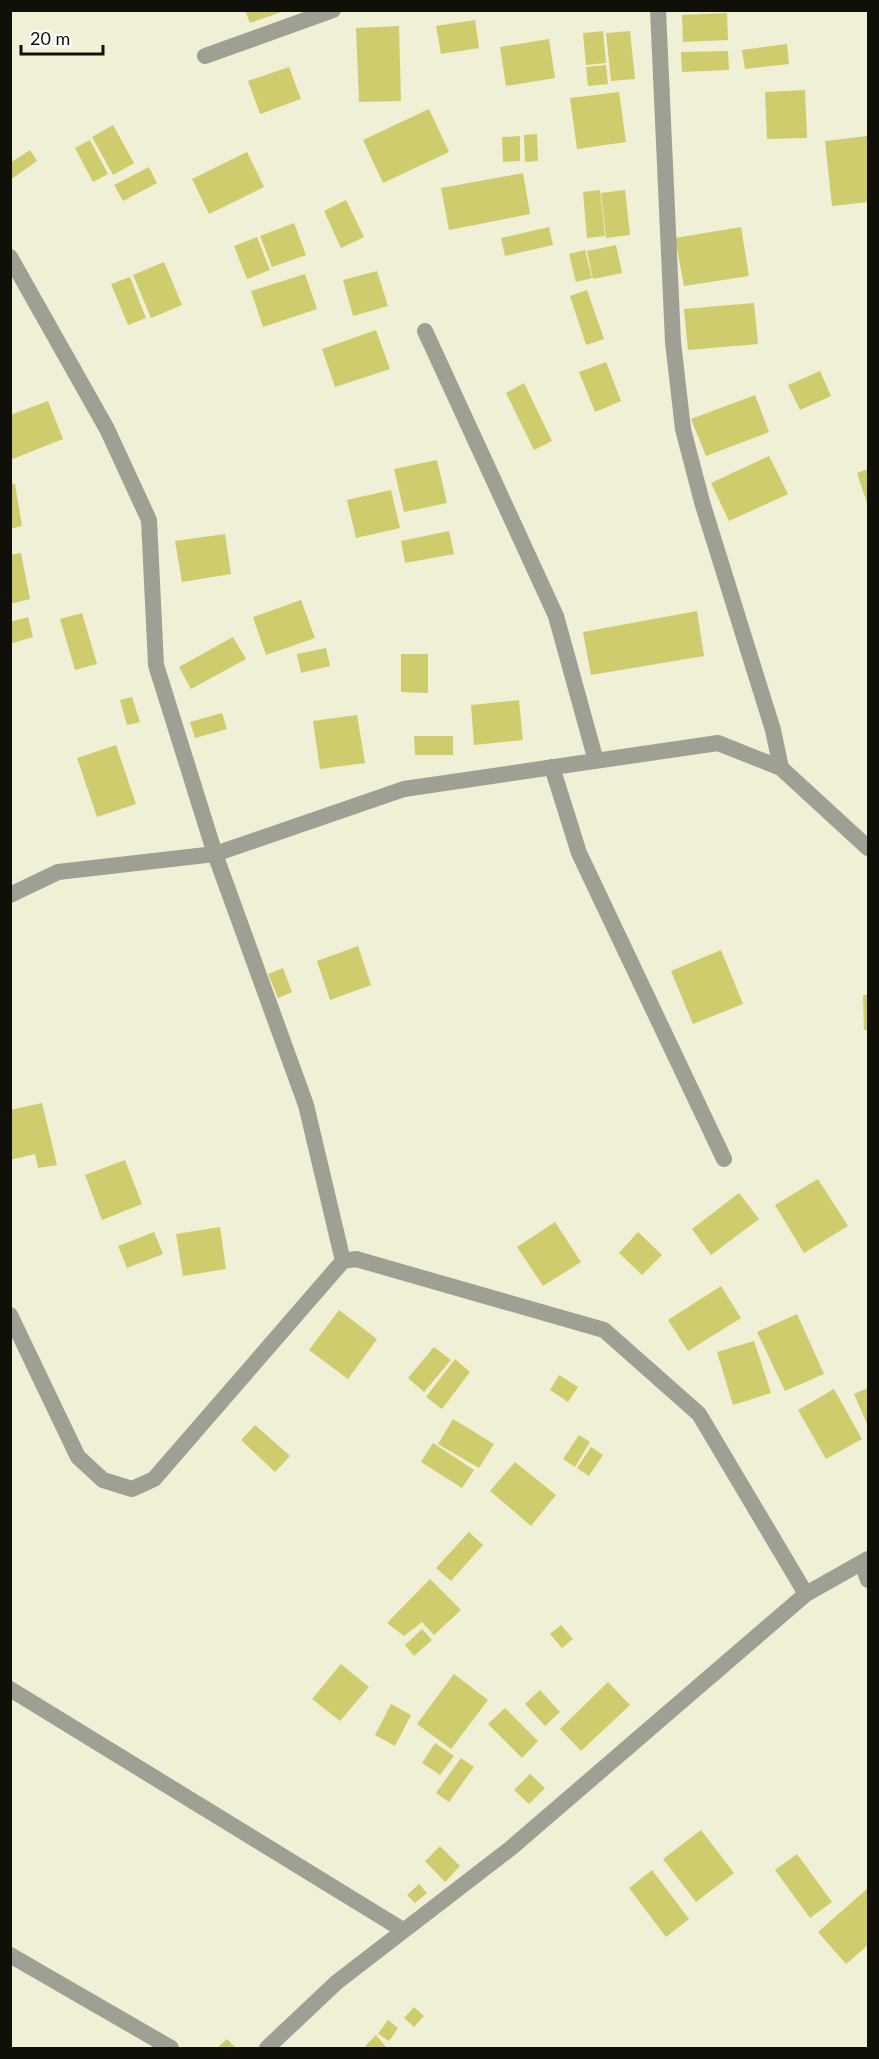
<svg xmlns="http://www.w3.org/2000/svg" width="879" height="2059" font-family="Lato,sans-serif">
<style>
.building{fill:#cfcc6d}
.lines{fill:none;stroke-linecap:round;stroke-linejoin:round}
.minor{stroke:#9f9f94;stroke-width:16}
</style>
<rect width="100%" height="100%" fill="#f0f0d6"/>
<path class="building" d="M 245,10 L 284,10 L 284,11 L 250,23 Z
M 727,13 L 728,40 L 683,42 L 682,15 Z
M 475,20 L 479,48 L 441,54 L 436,26 Z
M 399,26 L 401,101 L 359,102 L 356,28 Z
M 603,31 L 606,63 L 586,65 L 583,33 Z
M 630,31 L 635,79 L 611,81 L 606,33 Z
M 549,39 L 555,78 L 506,86 L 500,47 Z
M 787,44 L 789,64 L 745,69 L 742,50 Z
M 728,51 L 729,70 L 682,72 L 681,52 Z
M 606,65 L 608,84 L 588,86 L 586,67 Z
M 289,67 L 301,99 L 260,114 L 248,81 Z
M 805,90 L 807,138 L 767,139 L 765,92 Z
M 619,92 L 626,142 L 577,149 L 570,98 Z
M 429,109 L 449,152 L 383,183 L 363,140 Z
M 113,125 L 134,163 L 113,175 L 92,137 Z
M 537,134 L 538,161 L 525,162 L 524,135 Z
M 520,136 L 520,161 L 503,162 L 502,137 Z
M 868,136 L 868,202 L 832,206 L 825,141 Z
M 90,140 L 108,174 L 93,182 L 75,148 Z
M 30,150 L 37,161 L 10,180 L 10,163 Z
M 247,152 L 264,187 L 209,214 L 192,179 Z
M 149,167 L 157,183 L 123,201 L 114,185 Z
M 523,173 L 530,214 L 449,230 L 441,188 Z
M 600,190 L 605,236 L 587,238 L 583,192 Z
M 625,190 L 630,235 L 606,238 L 601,193 Z
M 346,200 L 364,237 L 341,248 L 324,211 Z
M 294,223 L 306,255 L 272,267 L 260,236 Z
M 549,227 L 553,245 L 505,256 L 501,238 Z
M 741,227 L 749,276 L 684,286 L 675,238 Z
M 257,237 L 270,270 L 247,279 L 234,246 Z
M 616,245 L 622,273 L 593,279 L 587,251 Z
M 585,250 L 592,278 L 576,282 L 569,254 Z
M 164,262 L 182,305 L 151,318 L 133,275 Z
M 377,271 L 388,306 L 353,316 L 343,280 Z
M 305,274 L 317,309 L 263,327 L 251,291 Z
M 130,277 L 146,318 L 128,325 L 111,284 Z
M 587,290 L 604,339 L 586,345 L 570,296 Z
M 754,303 L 758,344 L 688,350 L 684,309 Z
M 376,330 L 390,369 L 335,387 L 322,349 Z
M 606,362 L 621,401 L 595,412 L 579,372 Z
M 820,371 L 831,396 L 800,410 L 788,385 Z
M 524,383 L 552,441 L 534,450 L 506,393 Z
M 755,395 L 769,432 L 706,456 L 691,419 Z
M 48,401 L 63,439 L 10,460 L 10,415 Z
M 769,456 L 788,494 L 729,521 L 711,483 Z
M 437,460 L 447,503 L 404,512 L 394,469 Z
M 868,469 L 868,506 L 857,473 Z
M 10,484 L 15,484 L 22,526 L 10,529 Z
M 391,490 L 400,528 L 356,538 L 347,500 Z
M 449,531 L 454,554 L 405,563 L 401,541 Z
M 225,534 L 231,574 L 182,582 L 175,541 Z
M 21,553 L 30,599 L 10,604 L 10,555 Z
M 301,600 L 315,638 L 266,655 L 253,617 Z
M 697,611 L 704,656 L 591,675 L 583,632 Z
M 82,613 L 97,664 L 75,670 L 60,619 Z
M 28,617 L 33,637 L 10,644 L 10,622 Z
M 233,637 L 246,659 L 191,689 L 179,667 Z
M 326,648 L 330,666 L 301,673 L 297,654 Z
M 401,654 L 428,654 L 428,693 L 401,692 Z
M 132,697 L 140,722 L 127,725 L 120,700 Z
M 519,700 L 523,740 L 474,745 L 471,705 Z
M 222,713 L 227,729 L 195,738 L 190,722 Z
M 357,715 L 365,763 L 320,769 L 313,721 Z
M 414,736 L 453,736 L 453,755 L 415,755 Z
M 116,745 L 136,804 L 97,817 L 77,758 Z
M 358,946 L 371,985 L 330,1000 L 317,961 Z
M 721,950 L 743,1004 L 693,1024 L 671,971 Z
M 283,968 L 292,992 L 278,998 L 268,974 Z
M 863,995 L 868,995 L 868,1030 L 864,1030 Z
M 42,1103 L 57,1165 L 38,1168 L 35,1154 L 10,1160 L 10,1110 Z
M 125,1160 L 142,1204 L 102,1220 L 85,1175 Z
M 818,1179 L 848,1226 L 804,1253 L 775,1205 Z
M 739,1193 L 759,1219 L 711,1255 L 692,1229 Z
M 555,1222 L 581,1262 L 543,1286 L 517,1247 Z
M 220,1227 L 226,1269 L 183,1276 L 176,1234 Z
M 154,1232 L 163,1254 L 127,1268 L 118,1246 Z
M 638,1232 L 662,1255 L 642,1275 L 619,1253 Z
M 721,1286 L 741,1318 L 688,1351 L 668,1320 Z
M 339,1310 L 377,1339 L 348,1379 L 309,1350 Z
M 797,1314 L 824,1374 L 785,1391 L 757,1332 Z
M 754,1341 L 771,1393 L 733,1405 L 717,1352 Z
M 434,1347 L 451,1360 L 424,1392 L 408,1378 Z
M 455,1359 L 470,1372 L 442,1409 L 426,1397 Z
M 559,1375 L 578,1387 L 568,1402 L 550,1390 Z
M 868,1388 L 868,1423 L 867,1424 L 854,1394 Z
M 834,1389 L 862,1439 L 826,1459 L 798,1410 Z
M 453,1419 L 494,1444 L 479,1468 L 438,1444 Z
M 255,1425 L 290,1456 L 275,1472 L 241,1440 Z
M 579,1435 L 590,1442 L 575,1467 L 563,1459 Z
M 433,1443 L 474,1470 L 462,1488 L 421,1462 Z
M 591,1447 L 603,1455 L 589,1476 L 577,1468 Z
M 515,1462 L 556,1495 L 531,1526 L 490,1491 Z
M 469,1532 L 483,1545 L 451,1581 L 436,1568 Z
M 430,1579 L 461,1610 L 434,1635 L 422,1622 L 404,1636 L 387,1623 Z
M 561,1625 L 573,1639 L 562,1648 L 550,1634 Z
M 422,1629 L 432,1640 L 414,1656 L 405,1645 Z
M 341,1664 L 369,1687 L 340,1721 L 312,1699 Z
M 454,1674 L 488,1700 L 451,1749 L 417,1724 Z
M 608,1682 L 630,1705 L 581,1751 L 560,1729 Z
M 540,1690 L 560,1712 L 545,1726 L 525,1704 Z
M 391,1704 L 411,1715 L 395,1746 L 375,1735 Z
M 505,1708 L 538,1741 L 522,1758 L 488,1724 Z
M 435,1743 L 454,1756 L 440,1775 L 422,1763 Z
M 461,1758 L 474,1767 L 449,1802 L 436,1793 Z
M 530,1774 L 545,1788 L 529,1804 L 514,1790 Z
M 701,1830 L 734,1873 L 696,1902 L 663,1859 Z
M 440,1846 L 460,1866 L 445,1882 L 425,1861 Z
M 797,1854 L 832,1902 L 810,1918 L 775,1870 Z
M 652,1870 L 689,1919 L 666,1937 L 629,1888 Z
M 419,1884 L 427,1893 L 415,1903 L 407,1895 Z
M 868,1888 L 868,1945 L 846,1964 L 818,1932 Z
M 414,2007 L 424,2016 L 414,2027 L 404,2018 Z
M 388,2020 L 398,2028 L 389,2041 L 378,2034 Z
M 376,2035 L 386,2047 L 384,2048 L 367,2048 L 365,2046 Z
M 227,2039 L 236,2048 L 217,2048 Z"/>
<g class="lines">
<path class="minor" d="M 658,10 L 673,342 L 683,429 L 702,502 L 773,730 L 781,768 L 868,848
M 205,56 L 333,10
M 10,257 L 107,429 L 149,520 L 156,665 L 215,854 L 306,1105 L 343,1261
M 425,331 L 556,616 L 596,761
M 552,767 L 579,853 L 724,1159
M 10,895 L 58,872 L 215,854 L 404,789 L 718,743 L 781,768
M 10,1315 L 78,1457 L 103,1480 L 132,1489 L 154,1479 L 343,1261 L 356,1259 L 604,1330 L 699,1414 L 806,1594
M 862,1563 L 868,1580
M 10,1689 L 403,1930
M 10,1955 L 171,2048
M 267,2048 L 337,1982 L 511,1848 L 806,1594 L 868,1559"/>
</g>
<rect width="879" height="2059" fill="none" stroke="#101008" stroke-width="24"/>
<path d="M21 45v9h82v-9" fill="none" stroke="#101008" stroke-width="3"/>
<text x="30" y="45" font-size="18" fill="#101008" stroke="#ffffff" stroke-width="4.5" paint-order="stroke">20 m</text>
</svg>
